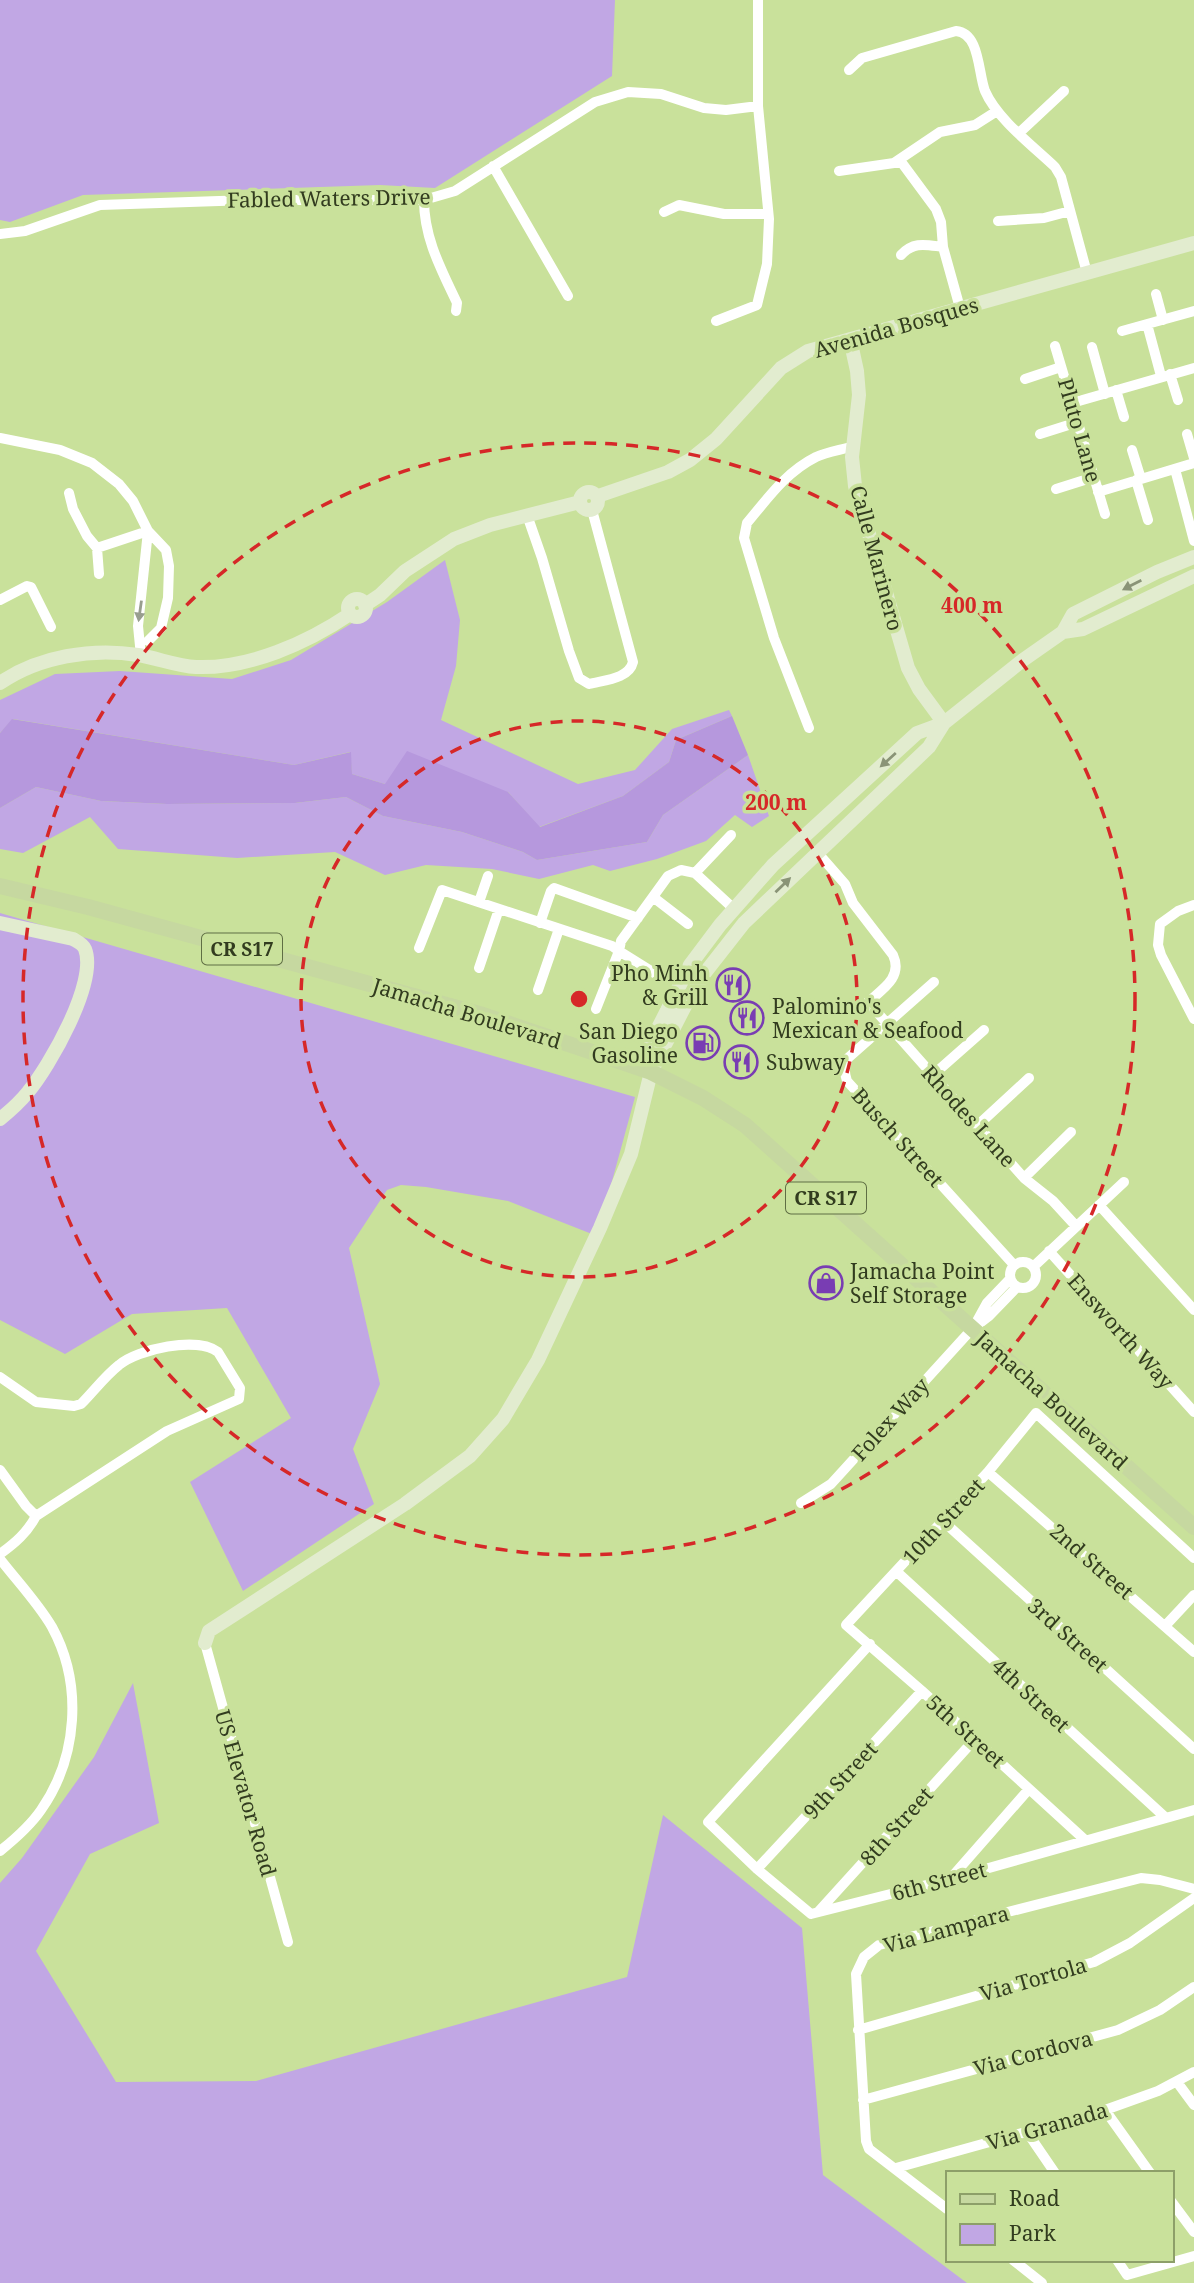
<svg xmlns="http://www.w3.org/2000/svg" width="1194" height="2283" font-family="'Noto Serif',serif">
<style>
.green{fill:#c1a7e4}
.forest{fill:#b698dd}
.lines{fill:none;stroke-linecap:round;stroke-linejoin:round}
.street{stroke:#fff;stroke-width:10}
.secondary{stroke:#e2eccf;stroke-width:14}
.primary{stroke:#c6d8a0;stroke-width:16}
.oneway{fill:#8a9477}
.oneway2{fill:#989e8f}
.ring{fill:none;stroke:#d62828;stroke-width:3.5;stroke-dasharray:12 9}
.labels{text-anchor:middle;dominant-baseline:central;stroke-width:7;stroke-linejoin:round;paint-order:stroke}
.shield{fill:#c9e19b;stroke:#5f6e44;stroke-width:2}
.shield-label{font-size:19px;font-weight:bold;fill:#323c1f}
.street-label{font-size:21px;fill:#323c1f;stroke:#c9e19b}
.poi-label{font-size:21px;fill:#323c1f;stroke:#c9e19b;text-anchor:start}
.centre{fill:#d62828;stroke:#c9e19b;stroke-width:3.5}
.ring-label{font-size:21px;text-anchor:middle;font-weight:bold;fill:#d62828;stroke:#c9e19b;stroke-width:7;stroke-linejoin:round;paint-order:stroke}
</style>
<rect width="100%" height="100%" fill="#c9e19b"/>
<path class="green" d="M 0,0 L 615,0 L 612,76 L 435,188 L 380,185 L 83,195 L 10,222 L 0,220 Z
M 445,560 L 460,620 L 456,666 L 441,720 L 578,784 L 635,770 L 672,729 L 729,710 L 732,716 L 676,740 L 669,762 L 623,796 L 539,827 L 508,792 L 385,784 L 352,774 L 350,752 L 294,765 L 13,719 L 0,733 L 0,700 L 55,674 L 120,671 L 232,679 L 291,660 L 387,602 Z
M 748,755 L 769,816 L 752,827 L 735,815 L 706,841 L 657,859 L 610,871 L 593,865 L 539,879 L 492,869 L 426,865 L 385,875 L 335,852 L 237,858 L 118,849 L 90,817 L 23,853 L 0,849 L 0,808 L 36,787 L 101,801 L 167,804 L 295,803 L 346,797 L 383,816 L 462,832 L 523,852 L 537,860 L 647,842 L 663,815 Z
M 0,913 L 635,1097 L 597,1236 L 508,1201 L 426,1187 L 401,1185 L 387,1190 L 349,1248 L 380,1384 L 353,1449 L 374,1504 L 243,1591 L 190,1482 L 291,1418 L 227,1308 L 132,1314 L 65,1354 L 0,1320 Z
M 133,1683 L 159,1823 L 90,1854 L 36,1951 L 116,2082 L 256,2081 L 627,1977 L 663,1815 L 802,1928 L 823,2175 L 967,2283 L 0,2283 L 0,1883 L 22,1858 L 94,1757 Z"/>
<path class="forest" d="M 732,716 L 748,755 L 663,815 L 647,842 L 537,860 L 523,852 L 462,832 L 383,816 L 346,797 L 295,803 L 167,804 L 101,801 L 36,787 L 0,808 L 0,733 L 12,719 L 294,765 L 351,752 L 352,774 L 385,784 L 407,751 L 508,792 L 540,827 L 623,796 L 669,762 L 676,740 Z"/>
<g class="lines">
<path class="street" d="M 849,70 L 862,58 L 956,31 C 980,33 978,73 985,91 C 997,119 1033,146 1055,167 L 1061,177 L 1087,273
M 1019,133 L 1064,91
M 894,163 L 902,163 L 936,209 L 941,222 L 943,247 L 960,308
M 493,166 L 568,296
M 839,171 L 894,163 L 940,132 L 975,125 L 997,111
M 424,200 C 424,238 441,269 457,303 L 456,311
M 664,212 L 679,205 L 724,214 L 768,214
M 998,221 L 1044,218 L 1070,211
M 0,234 L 25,231 L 100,205 L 249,200 L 424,200 L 455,191 L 595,102 L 628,92 L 661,94 L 704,108 L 726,110 L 758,106
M 901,255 C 914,241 926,245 943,247
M 1156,294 L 1163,320
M 716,321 L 757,305 L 767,264 L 769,219 L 758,106 L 758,0
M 1147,324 L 1161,376
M 1122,331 L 1194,311
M 1055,346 L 1105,514
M 1092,347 L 1105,394
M 1170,374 L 1178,400
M 1025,379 L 1061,367
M 1116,390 L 1124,417
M 1072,403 L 1194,368
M 1040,434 L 1078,422
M 1187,434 L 1194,458
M 0,438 L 60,450 L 92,463 L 119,484 L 133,501 L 148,531 L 166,550 L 169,566 L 168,598 L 161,628 L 148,641
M 1132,450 L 1141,479
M 1175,469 L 1194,541
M 1136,480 L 1148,520
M 1056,489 L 1094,477
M 1098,492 L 1194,463
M 69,493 L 73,509 L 87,536 L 97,548 L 99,574
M 527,515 L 542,558 L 569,651 L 579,678 L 589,684 C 604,680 629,679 633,662 L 592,510
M 97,548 L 148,531
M 0,600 L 27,586 L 31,587 L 51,627
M 141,656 L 138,626 L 148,531
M 809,728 L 774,638 L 744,538 L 747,523 C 768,498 786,472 816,457 C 827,452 841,450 854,446
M 817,852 L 845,884 L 853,903 L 893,955 C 903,977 883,989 868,1002 L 1024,1178 L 1053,1201 L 1075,1225
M 695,873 L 731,835
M 653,897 L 688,924
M 479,902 L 488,876
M 1194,905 L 1178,911 L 1160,924 L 1158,945 L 1161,955 L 1194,1019
M 540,923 L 551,891 L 554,888 L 638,918
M 419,948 L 442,890 L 612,946 L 619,951 L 621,941 L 668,876 L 681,870 L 695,873 L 734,909
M 479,968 L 499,909
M 934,982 L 848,1058 C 844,1067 844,1072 847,1081 L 1014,1265
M 538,990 L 559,929
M 596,1009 L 619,951 L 659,976
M 933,1075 L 984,1030
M 977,1126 L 1029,1078
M 1024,1178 L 1071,1132
M 1099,1205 L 1194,1310
M 1049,1251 L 1194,1412
M1010 1275a13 13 0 1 1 26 0a13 13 0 1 1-26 0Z
M 1033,1267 L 1124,1182
M 976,1323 L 987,1303 L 1010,1279
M 0,1377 L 36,1402 L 74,1406 L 81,1404 C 93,1392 105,1376 119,1365 C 138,1349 197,1336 218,1352 L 240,1388 L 239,1399 L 167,1431 L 36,1516 C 27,1533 15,1543 0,1554
M 0,1470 L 26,1506 L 36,1516
M 988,1472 L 1194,1652
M 801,1503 L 831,1484 L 972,1329 L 989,1316 L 1017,1287
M 943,1521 L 1194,1749
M 0,1559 C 17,1581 38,1603 52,1627 C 83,1684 78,1757 41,1810 C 30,1826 15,1839 0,1851
M 897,1572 L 1166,1818
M 1165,1626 L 1194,1595
M 205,1643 L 288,1942
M 870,1644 L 708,1822 L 757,1869 L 811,1914 L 950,1879 L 1194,1810
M 1085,1840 L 922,1691 L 846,1625 L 988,1472 L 1036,1413 L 1194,1558
M 757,1869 L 922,1691
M 950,1879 L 1029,1789
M 818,1912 L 975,1739
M 858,2030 L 1094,1962 L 1130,1943 L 1194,1898
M 1177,2082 L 1194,2105
M 863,2100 L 1118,2030 L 1160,2010 L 1194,1987
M 1105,2110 L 1150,2173
M 1027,2132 L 1055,2173
M 896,2168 L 1105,2110 L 1158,2091 L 1194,2072
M 1171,2201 L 1194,2232
M 947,2209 L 869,2149 L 866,2141 L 856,1974 L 864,1957 L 879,1945 L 1141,1878 L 1160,1880 L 1194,1889
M 1013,2260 L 1042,2283
M 1117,2260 L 1127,2275 L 1194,2256"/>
<path class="secondary" d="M 850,339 L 857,371 L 859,395 L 852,457 L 855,486 L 908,668 L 919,689 L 944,723
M580 501a9 9 0 1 1 18 0a9 9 0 1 1-18 0Z
M 598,496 L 668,472 L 690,460 L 716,439 L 781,368 L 808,351 L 1194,243
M348 608a9 9 0 1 1 18 0a9 9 0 1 1-18 0Z
M 365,605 L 380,595 L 405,571 L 454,539 L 490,525 L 580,502
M 1063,632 L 1083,629 L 1194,576
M 0,683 C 39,656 92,648 138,655 C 157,658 177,666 196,667 C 249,669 307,643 350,614
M 0,923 L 73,939 C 78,942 83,944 85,949 C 98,982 49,1067 28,1092 C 20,1102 10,1111 0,1119
M 652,1070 L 684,1008 L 704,974 L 744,923 L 929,747 L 944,723 L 1023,660 L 1063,632 L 1073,614 L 1157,572 L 1194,557
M 205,1643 L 209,1631 L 405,1504 L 470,1456 L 503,1419 L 538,1360 L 600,1228 L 631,1154 L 651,1072 L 651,1042 L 690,965 L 720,925 L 773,865 L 917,733 L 944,723"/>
<path class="primary" d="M 0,886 L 88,907 L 483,1015 L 651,1072 L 703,1098 L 745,1125 L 1194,1527"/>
</g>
<defs><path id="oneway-solid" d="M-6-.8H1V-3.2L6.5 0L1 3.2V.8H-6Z" transform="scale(1.75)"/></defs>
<g class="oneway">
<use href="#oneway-solid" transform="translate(1132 585) rotate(153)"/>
<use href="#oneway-solid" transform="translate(888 760) rotate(138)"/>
<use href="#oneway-solid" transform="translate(783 885) rotate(-44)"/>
</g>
<use class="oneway2" href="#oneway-solid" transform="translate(140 611) rotate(98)"/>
<g class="ring">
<circle cx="579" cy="999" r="278"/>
<circle cx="579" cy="999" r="556"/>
</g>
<defs>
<symbol id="restaurant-ring" viewBox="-11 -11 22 22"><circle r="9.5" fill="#c9e19b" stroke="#793db3" stroke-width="1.5"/><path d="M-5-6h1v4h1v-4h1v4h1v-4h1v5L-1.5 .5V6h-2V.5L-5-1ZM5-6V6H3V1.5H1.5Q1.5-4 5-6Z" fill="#793db3"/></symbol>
<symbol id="fuel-ring" viewBox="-11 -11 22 22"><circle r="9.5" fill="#c9e19b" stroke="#793db3" stroke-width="1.5"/><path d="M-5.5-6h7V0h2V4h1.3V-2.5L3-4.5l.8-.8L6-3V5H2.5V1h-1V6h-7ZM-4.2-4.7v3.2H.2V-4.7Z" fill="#793db3"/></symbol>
<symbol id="shop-ring" viewBox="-11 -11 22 22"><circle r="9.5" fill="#c9e19b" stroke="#793db3" stroke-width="1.5"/><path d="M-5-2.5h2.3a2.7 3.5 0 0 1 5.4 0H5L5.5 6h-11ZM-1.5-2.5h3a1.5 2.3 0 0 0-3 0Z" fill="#793db3"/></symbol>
</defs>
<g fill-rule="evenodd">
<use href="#restaurant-ring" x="714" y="966" width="38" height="38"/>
<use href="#restaurant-ring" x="728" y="999" width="38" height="38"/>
<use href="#fuel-ring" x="684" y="1024" width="38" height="38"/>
<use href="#restaurant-ring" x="722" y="1043" width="38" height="38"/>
<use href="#shop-ring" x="807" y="1264" width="38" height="38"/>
</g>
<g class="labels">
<g class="shield">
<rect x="202" y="933.5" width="80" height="31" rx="5"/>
<rect x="786" y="1182.5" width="80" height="31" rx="5"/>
</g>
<g class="shield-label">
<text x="242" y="949">CR S17</text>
<text x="826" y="1198">CR S17</text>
</g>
<g class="street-label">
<text transform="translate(329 198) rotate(-1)">Fabled Waters Drive</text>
<text transform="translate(896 327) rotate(-16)">Avenida Bosques</text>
<text transform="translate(1080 430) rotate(74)">Pluto Lane</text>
<text transform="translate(877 558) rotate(75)">Calle Marinero</text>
<text transform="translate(467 1013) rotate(17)">Jamacha Boulevard</text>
<text transform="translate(969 1116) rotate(48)">Rhodes Lane</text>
<text transform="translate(898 1137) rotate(48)">Busch Street</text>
<text transform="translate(1121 1331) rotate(48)">Ensworth Way</text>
<text transform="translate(1052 1400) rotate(42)">Jamacha Boulevard</text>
<text transform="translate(890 1419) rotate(-48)">Folex Way</text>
<text transform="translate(943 1521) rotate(-47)">10th Street</text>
<text transform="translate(1092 1561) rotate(41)">2nd Street</text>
<text transform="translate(1068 1635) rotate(42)">3rd Street</text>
<text transform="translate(1031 1695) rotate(43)">4th Street</text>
<text transform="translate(966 1731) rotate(42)">5th Street</text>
<text transform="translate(840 1780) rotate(-47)">9th Street</text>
<text transform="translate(246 1793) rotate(74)">US Elevator Road</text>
<text transform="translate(896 1826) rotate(-48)">8th Street</text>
<text transform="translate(939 1881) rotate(-15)">6th Street</text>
<text transform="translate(946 1929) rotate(-15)">Via Lampara</text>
<text transform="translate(1033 1979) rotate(-16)">Via Tortola</text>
<text transform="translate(1033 2053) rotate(-15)">Via Cordova</text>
<text transform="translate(1047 2126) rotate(-16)">Via Granada</text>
</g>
<g class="poi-label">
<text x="708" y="973" text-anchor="end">Pho Minh<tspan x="708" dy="24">&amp; Grill</tspan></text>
<text x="772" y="1006">Palomino's<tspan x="772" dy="24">Mexican &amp; Seafood</tspan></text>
<text x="678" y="1031" text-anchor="end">San Diego<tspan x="678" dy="24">Gasoline</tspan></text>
<text x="766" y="1062">Subway</text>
<text x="850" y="1271">Jamacha Point<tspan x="850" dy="24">Self Storage</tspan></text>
</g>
</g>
<circle cx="579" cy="999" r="10" class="centre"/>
<g class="ring-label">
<text x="972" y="613">400 m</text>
<text x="776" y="810">200 m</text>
</g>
<rect x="946" y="2171" width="228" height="91" fill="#c9e19b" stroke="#8d9f69" stroke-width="2"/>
<rect x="960" y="2194" width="35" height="10" fill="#c6d8a0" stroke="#8d9f69" stroke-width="2"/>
<text x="1009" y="2206" font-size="21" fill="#323c1f">Road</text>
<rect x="960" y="2224" width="35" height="21" fill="#c1a7e4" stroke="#8d9f69" stroke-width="2"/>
<text x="1009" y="2241" font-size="21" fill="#323c1f">Park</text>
</svg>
